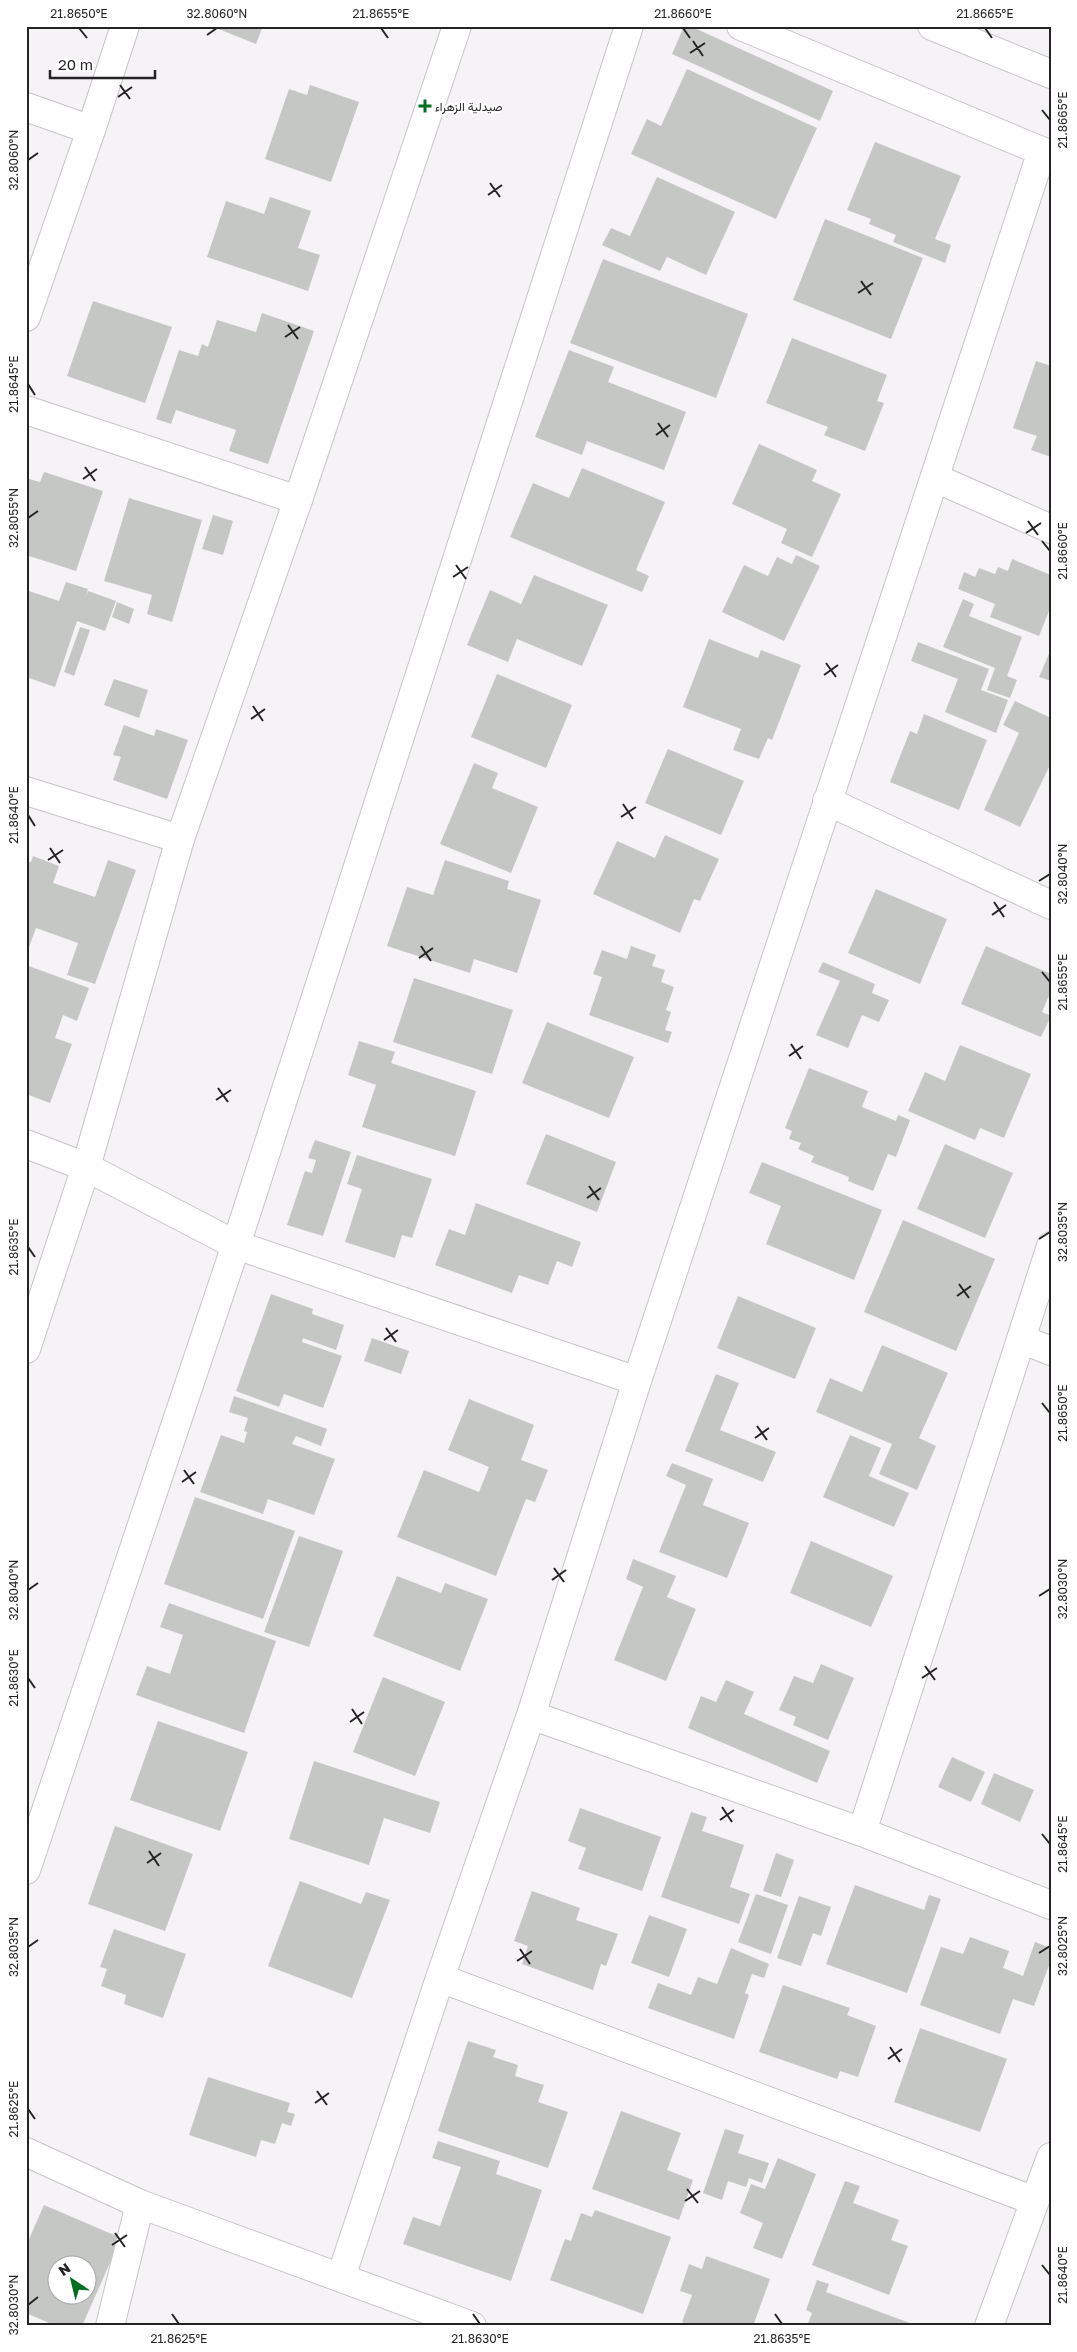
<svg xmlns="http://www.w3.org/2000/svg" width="1077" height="2352" font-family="'Golos Text',Vazirmatn,sans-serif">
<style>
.building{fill:#c4c7c4;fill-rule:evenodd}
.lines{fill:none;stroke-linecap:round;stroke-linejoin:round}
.minor-casing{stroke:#c7c4c8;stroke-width:30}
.tertiary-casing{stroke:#c7c4c8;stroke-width:30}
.minor{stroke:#fff;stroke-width:28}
.tertiary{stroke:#fff;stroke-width:28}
.ticks{fill:none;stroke:#252425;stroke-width:2}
.poi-dot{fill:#006e1f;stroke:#fff;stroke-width:2}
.labels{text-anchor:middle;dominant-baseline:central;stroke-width:4.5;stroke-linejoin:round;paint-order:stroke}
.poi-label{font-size:12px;fill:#252425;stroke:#fff;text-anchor:start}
.neatline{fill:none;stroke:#252425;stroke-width:2}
.ticks-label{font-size:12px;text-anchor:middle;fill:#252425}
</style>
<rect width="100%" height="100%" fill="#f6f3f7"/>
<path class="building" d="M 211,26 L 263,26 L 256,44 Z
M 684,26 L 690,26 L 833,91 L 820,121 L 672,54 Z
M 687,69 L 817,128 L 776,219 L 631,154 L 647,119 L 661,126 Z
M 310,85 L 359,102 L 331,182 L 265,159 L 289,89 L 307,95 Z
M 875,142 L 961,176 L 935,239 L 951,245 L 945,263 L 893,242 L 896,235 L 869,224 L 871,219 L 847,210 Z
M 657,177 L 735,212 L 706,275 L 667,257 L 660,271 L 602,245 L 611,228 L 630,236 Z
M 270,197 L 311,211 L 298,248 L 320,255 L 308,291 L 207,257 L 226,201 L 264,214 Z
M 825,219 L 923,258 L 891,339 L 793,300 Z
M 603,259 L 748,314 L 716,398 L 570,343 Z
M 93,301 L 172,327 L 145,403 L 67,376 Z
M 262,313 L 314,331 L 268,464 L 229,451 L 236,430 L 176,410 L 171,424 L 156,419 L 179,350 L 198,356 L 202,344 L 208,347 L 217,320 L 256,332 Z
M 792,338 L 887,375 L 877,401 L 884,403 L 865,451 L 824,435 L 828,427 L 766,403 Z
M 569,350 L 614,367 L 608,382 L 686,412 L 664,470 L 587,441 L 582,455 L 535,437 Z
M 1036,361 L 1051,366 L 1051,457 L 1031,450 L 1037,436 L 1013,428 Z
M 759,444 L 817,470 L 812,481 L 841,494 L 812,557 L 781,543 L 787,529 L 732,504 Z
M 582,468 L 665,502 L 636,570 L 649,576 L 642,592 L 510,537 L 533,483 L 569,498 Z
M 44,472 L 103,491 L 76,571 L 26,555 L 26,478 L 40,482 Z
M 129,498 L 202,520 L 172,622 L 147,614 L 152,595 L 104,581 Z
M 213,515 L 233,521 L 223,555 L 202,549 Z
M 796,555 L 820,566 L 784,641 L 722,612 L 744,565 L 768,576 L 777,557 L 792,564 Z
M 1012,559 L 1051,575 L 1051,606 L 1039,636 L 990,617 L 995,604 L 958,589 L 964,572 L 975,577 L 979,568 L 995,574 L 998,567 L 1008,571 Z
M 534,575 L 608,605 L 582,666 L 517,639 L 508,662 L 467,645 L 490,590 L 521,604 Z
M 66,582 L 88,589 L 85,599 L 88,591 L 116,601 L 105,631 L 77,621 L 55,687 L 26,677 L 26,590 L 59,601 Z
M 963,599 L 974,604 L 969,616 L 1022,637 L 1007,676 L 1017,680 L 1010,698 L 987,690 L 995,668 L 943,647 Z
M 117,602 L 134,609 L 129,624 L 112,617 Z
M 80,627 L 90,630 L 74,676 L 64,672 Z
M 709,639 L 758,658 L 761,650 L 801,665 L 772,740 L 768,738 L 759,759 L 733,750 L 741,729 L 683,707 Z
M 918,642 L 989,669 L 981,690 L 1008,700 L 996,733 L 945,712 L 958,679 L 911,661 Z
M 1051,649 L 1051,681 L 1039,677 Z
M 497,674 L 572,705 L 546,768 L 471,737 Z
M 114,679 L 148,690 L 139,718 L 104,705 Z
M 1015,701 L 1051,718 L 1051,763 L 1020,827 L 984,810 L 1019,733 L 1003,725 Z
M 924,714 L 987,740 L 959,810 L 890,782 L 910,731 L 917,734 Z
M 124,725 L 154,736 L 156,729 L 188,740 L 167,799 L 113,780 L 121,757 L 113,755 Z
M 668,749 L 744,781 L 721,835 L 645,803 Z
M 474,763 L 498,773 L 492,788 L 538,807 L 511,873 L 440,844 Z
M 665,835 L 719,859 L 700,901 L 694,899 L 680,933 L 593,894 L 617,841 L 655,858 Z
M 33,856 L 59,866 L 53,883 L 95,897 L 108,860 L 136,870 L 95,984 L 67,975 L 78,943 L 36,928 L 28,950 L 26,949 L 26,861 L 31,862 Z
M 445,860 L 509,881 L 507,889 L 541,900 L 517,973 L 474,959 L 470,973 L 387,946 L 407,887 L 433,895 Z
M 876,889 L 947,919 L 920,984 L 848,953 Z
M 631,946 L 656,955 L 652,966 L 665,970 L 661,982 L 674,987 L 666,1010 L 671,1012 L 665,1030 L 672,1032 L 668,1043 L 589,1015 L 602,977 L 593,974 L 602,950 L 627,959 Z
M 986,946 L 1051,974 L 1051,991 L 1042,1012 L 1051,1016 L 1041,1037 L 961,1004 Z
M 823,962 L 875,984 L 872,993 L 889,1000 L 879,1022 L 862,1015 L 848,1048 L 816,1035 L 840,981 L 818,972 Z
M 26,965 L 89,988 L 77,1021 L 63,1015 L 55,1038 L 72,1044 L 50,1103 L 26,1094 Z
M 414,978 L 513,1010 L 492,1074 L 393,1042 Z
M 547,1022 L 634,1057 L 609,1118 L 522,1083 Z
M 359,1041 L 395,1052 L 391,1063 L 476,1091 L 455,1156 L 362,1127 L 376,1085 L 348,1075 Z
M 960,1045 L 1031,1074 L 1004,1138 L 980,1128 L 975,1140 L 908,1111 L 925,1072 L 945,1081 Z
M 809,1068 L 868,1091 L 862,1107 L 896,1121 L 898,1115 L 910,1120 L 896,1157 L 888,1154 L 873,1191 L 848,1181 L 849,1177 L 811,1162 L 814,1156 L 798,1149 L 801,1143 L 789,1139 L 792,1131 L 785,1128 Z
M 546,1134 L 616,1162 L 597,1212 L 526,1184 Z
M 315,1140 L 351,1152 L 323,1236 L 287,1225 L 305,1171 L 312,1173 L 316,1160 L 308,1158 Z
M 945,1144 L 1013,1173 L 985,1238 L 917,1209 Z
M 357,1155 L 432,1179 L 412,1238 L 402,1235 L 395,1258 L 345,1242 L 362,1189 L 347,1184 Z
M 762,1162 L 882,1210 L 854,1280 L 766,1244 L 781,1206 L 749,1193 Z
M 476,1203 L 581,1242 L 572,1267 L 557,1261 L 548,1285 L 519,1275 L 512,1293 L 435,1265 L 449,1229 L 465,1235 Z
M 903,1220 L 995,1259 L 956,1351 L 864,1312 Z
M 271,1294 L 313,1309 L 312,1314 L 344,1325 L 336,1350 L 303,1338 L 302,1342 L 342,1356 L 323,1408 L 284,1394 L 279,1407 L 236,1391 Z
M 738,1296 L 816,1328 L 795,1379 L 717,1348 Z
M 372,1338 L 409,1351 L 401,1374 L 364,1361 Z
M 882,1345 L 948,1373 L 919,1438 L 936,1446 L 917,1490 L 879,1474 L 892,1444 L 816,1412 L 830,1378 L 862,1392 Z
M 716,1374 L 739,1383 L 720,1430 L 776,1452 L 763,1482 L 685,1451 Z
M 234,1396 L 327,1429 L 321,1446 L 296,1436 L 292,1444 L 335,1459 L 314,1515 L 268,1499 L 263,1514 L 200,1492 L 221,1435 L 244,1443 L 247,1432 L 244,1431 L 248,1418 L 229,1412 Z
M 469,1399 L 534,1425 L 521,1460 L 548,1470 L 535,1502 L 526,1499 L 496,1576 L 397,1537 L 424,1470 L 479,1492 L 489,1467 L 448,1450 Z
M 850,1435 L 881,1448 L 869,1476 L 909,1493 L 894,1527 L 823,1497 Z
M 672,1463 L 713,1479 L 703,1505 L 749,1523 L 727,1578 L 659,1552 L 686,1485 L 666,1476 Z
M 195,1497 L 295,1531 L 263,1619 L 164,1584 Z
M 299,1536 L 343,1551 L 309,1647 L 264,1632 Z
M 811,1541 L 893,1576 L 871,1627 L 790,1593 Z
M 633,1559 L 676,1576 L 667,1597 L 696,1609 L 666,1681 L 614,1660 L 643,1587 L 626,1579 Z
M 397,1576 L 441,1593 L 445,1583 L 488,1599 L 460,1671 L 373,1636 Z
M 169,1603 L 276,1641 L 244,1733 L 136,1695 L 147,1666 L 170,1674 L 183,1635 L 160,1627 Z
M 821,1664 L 854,1678 L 828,1740 L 793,1725 L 796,1717 L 779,1710 L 794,1676 L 813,1683 Z
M 383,1677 L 445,1702 L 415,1776 L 353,1752 Z
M 726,1680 L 754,1692 L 744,1714 L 830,1751 L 817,1783 L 688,1728 L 701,1696 L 716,1702 Z
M 158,1721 L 248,1752 L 220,1831 L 130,1800 Z
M 952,1757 L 985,1772 L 971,1802 L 938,1787 Z
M 314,1761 L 440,1802 L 430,1833 L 384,1818 L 369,1865 L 289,1839 Z
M 994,1773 L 1034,1790 L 1020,1822 L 981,1804 Z
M 580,1808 L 661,1837 L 642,1891 L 578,1869 L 586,1848 L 568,1841 Z
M 691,1812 L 707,1817 L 702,1831 L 744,1845 L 730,1887 L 750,1894 L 739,1924 L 661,1897 Z
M 115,1826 L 193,1854 L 165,1931 L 88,1904 Z
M 776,1853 L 794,1860 L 781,1897 L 763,1891 Z
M 300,1881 L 361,1904 L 366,1892 L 390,1900 L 352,1998 L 268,1966 Z
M 855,1885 L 924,1910 L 929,1895 L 941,1899 L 907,1993 L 826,1964 Z
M 532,1891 L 580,1908 L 576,1920 L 618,1934 L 606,1966 L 601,1964 L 593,1990 L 522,1964 L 528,1946 L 514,1941 Z
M 756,1894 L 788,1905 L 771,1954 L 738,1942 Z
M 799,1896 L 831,1907 L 821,1936 L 813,1933 L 801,1966 L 777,1958 Z
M 649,1915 L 687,1929 L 669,1977 L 631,1963 Z
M 114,1929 L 186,1954 L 163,2018 L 124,2004 L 126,1995 L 101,1986 L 107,1969 L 100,1967 Z
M 970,1937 L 1009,1951 L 1003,1968 L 1023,1976 L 1035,1942 L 1051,1948 L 1051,1960 L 1034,2006 L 1013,1999 L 1000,2034 L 920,2005 L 941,1947 L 963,1954 Z
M 731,1948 L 769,1964 L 764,1978 L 752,1974 L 745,1993 L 749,1995 L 734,2039 L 648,2008 L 658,1983 L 691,1995 L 698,1977 L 717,1984 Z
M 783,1985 L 850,2008 L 847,2015 L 876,2026 L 858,2077 L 840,2071 L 837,2079 L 759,2052 Z
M 920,2028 L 1007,2059 L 980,2132 L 894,2102 Z
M 468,2041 L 496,2050 L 493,2057 L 518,2065 L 515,2076 L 544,2085 L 538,2102 L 568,2112 L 548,2168 L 438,2131 Z
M 208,2077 L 290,2103 L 287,2112 L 295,2114 L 291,2126 L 282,2123 L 275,2144 L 261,2140 L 256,2157 L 189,2135 Z
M 621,2111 L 681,2133 L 667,2170 L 693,2180 L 679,2220 L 592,2189 Z
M 725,2129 L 744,2135 L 738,2153 L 769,2163 L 762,2183 L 749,2178 L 746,2187 L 728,2181 L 722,2200 L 703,2193 Z
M 438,2141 L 500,2161 L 496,2174 L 542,2190 L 511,2281 L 403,2244 L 413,2217 L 440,2226 L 461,2167 L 432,2158 Z
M 778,2158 L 816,2174 L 782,2259 L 753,2248 L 763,2223 L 740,2213 L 751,2184 L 765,2189 Z
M 845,2181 L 860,2186 L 853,2203 L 899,2220 L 891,2240 L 908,2246 L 889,2295 L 812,2265 Z
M 44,2205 L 121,2238 L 82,2326 L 56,2326 L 26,2313 L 26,2246 ZM 58,2264 L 88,2264 L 88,2294 L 58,2294 Z
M 595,2210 L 671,2237 L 643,2314 L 550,2280 L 565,2239 L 571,2241 L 581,2213 L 592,2217 Z
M 706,2256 L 770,2279 L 753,2326 L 691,2326 L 682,2322 L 692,2295 L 680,2291 L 689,2264 L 702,2269 Z
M 817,2280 L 829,2284 L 826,2292 L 918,2326 L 807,2326 L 812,2313 L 806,2310 Z"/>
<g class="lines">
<defs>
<path id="minor" d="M 741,26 L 1051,155
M 932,26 L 1051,74
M 26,107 L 91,130
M 26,317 L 91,130 L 125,26
M 26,410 L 298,500
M 935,478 L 1051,529
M 26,791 L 180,839
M 827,801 L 1051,905
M 26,1144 L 86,1167 L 236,1245 L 637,1381
M 1021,1339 L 1051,1351
M 531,1715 L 862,1832 L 1051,1905
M 862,1832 L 1051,1246
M 440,1978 L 1035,2201
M 341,2277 L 440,1978 L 531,1715 L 637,1381 L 1042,151
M 110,2326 L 140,2204
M 989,2326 L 1051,2157"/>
<path id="tertiary" d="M 26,1349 L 86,1167 L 180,839 L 298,500 L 457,26
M 26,1870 L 236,1245 L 629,26
M 26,2152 L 140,2204 L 472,2326"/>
</defs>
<use href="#minor" class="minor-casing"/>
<use href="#tertiary" class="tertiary-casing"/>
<use href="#minor" class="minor"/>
<use href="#tertiary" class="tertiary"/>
</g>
<path class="ticks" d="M 79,28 L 87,38M 381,28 L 388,38M 683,28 L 690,38M 985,28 L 992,38M 207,35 L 217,28M 693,41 L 703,56M 690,53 L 705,43M 120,85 L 130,99M 118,97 L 132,87M 1042,110 L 1050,120M 28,160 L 38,153M 490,183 L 500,197M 488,195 L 502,185M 861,281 L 871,295M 858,293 L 873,283M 288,325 L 298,339M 285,337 L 300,327M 28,384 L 35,395M 658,423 L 668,437M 656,435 L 670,425M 85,467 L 95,481M 83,479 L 97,469M 28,518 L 38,511M 1028,521 L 1038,535M 1026,533 L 1041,523M 1042,541 L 1050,551M 456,565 L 466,579M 453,577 L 468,567M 826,663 L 836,677M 824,675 L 838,665M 253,706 L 263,721M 251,719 L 265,709M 623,804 L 633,819M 28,815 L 35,826M 621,817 L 636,807M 50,848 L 60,863M 48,860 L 63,850M 1039,881 L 1050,874M 994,902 L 1004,917M 992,915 L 1006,905M 421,946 L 431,961M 419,958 L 433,948M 1042,972 L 1050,982M 791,1044 L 801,1059M 789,1056 L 803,1046M 218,1088 L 228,1102M 216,1100 L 231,1090M 589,1186 L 599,1200M 587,1198 L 601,1188M 1039,1239 L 1050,1232M 28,1247 L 35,1257M 959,1284 L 969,1298M 957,1296 L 971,1286M 386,1328 L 396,1342M 384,1340 L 398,1330M 1042,1403 L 1050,1413M 757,1426 L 767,1440M 755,1438 L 769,1428M 184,1470 L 194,1484M 182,1482 L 196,1472M 554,1568 L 564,1582M 552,1580 L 566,1570M 28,1590 L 38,1583M 1039,1596 L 1050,1589M 925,1666 L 935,1680M 28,1678 L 35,1688M 922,1678 L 937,1668M 352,1709 L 362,1724M 350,1722 L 364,1712M 722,1807 L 732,1822M 720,1820 L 734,1810M 1042,1834 L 1050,1844M 149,1851 L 159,1866M 147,1863 L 161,1853M 28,1947 L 38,1940M 520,1949 L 530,1964M 1039,1953 L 1050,1946M 517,1961 L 532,1951M 890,2047 L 900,2062M 888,2059 L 902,2049M 317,2091 L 327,2105M 315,2103 L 329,2093M 28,2109 L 35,2119M 687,2189 L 698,2203M 685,2201 L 700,2191M 115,2233 L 125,2247M 112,2245 L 127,2235M 1042,2265 L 1050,2275M 28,2305 L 38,2297M 172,2314 L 179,2324M 473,2314 L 480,2324M 775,2314 L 782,2324"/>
<path class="poi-dot" d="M422.5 98.5h5v5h5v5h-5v5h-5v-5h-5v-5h5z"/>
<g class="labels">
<g class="poi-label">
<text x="435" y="106">صيدلية الزهراء</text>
</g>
</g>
<rect width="1077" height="2352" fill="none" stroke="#ffffff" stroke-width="55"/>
<g transform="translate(72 2280) rotate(325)"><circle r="24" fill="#ffffff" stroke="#a8a7a8"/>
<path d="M0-4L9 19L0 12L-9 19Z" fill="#006e1f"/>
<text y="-8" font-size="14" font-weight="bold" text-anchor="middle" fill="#252425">N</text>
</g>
<path d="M50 70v8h105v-8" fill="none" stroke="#252425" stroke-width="2.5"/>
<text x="58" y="70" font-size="15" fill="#252425" stroke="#ffffff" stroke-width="4" paint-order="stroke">20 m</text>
<rect x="28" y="28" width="1022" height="2296" class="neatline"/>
<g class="ticks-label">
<text x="79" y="18">21.8650°E</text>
<text x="217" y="18">32.8060°N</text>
<text x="381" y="18">21.8655°E</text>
<text x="683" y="18">21.8660°E</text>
<text x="985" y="18">21.8665°E</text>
<text transform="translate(1063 120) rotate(-90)" y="4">21.8665°E</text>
<text transform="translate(14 160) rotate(-90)" y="4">32.8060°N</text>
<text transform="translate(14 384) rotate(-90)" y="4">21.8645°E</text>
<text transform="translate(14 518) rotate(-90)" y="4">32.8055°N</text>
<text transform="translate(1063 551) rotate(-90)" y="4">21.8660°E</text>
<text transform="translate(14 815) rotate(-90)" y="4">21.8640°E</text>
<text transform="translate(1063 874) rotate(-90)" y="4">32.8040°N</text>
<text transform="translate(1063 982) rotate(-90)" y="4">21.8655°E</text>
<text transform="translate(1063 1232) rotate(-90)" y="4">32.8035°N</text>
<text transform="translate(14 1247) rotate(-90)" y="4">21.8635°E</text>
<text transform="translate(1063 1413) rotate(-90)" y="4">21.8650°E</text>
<text transform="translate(1063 1589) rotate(-90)" y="4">32.8030°N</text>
<text transform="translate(14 1590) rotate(-90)" y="4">32.8040°N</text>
<text transform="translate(14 1678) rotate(-90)" y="4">21.8630°E</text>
<text transform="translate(1063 1844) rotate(-90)" y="4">21.8645°E</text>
<text transform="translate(1063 1946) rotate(-90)" y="4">32.8025°N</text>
<text transform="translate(14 1947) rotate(-90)" y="4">32.8035°N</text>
<text transform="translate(14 2109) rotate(-90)" y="4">21.8625°E</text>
<text transform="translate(1063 2275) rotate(-90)" y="4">21.8640°E</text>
<text transform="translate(14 2305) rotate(-90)" y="4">32.8030°N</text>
<text x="179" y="2343">21.8625°E</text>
<text x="480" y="2343">21.8630°E</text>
<text x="782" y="2343">21.8635°E</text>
</g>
</svg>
